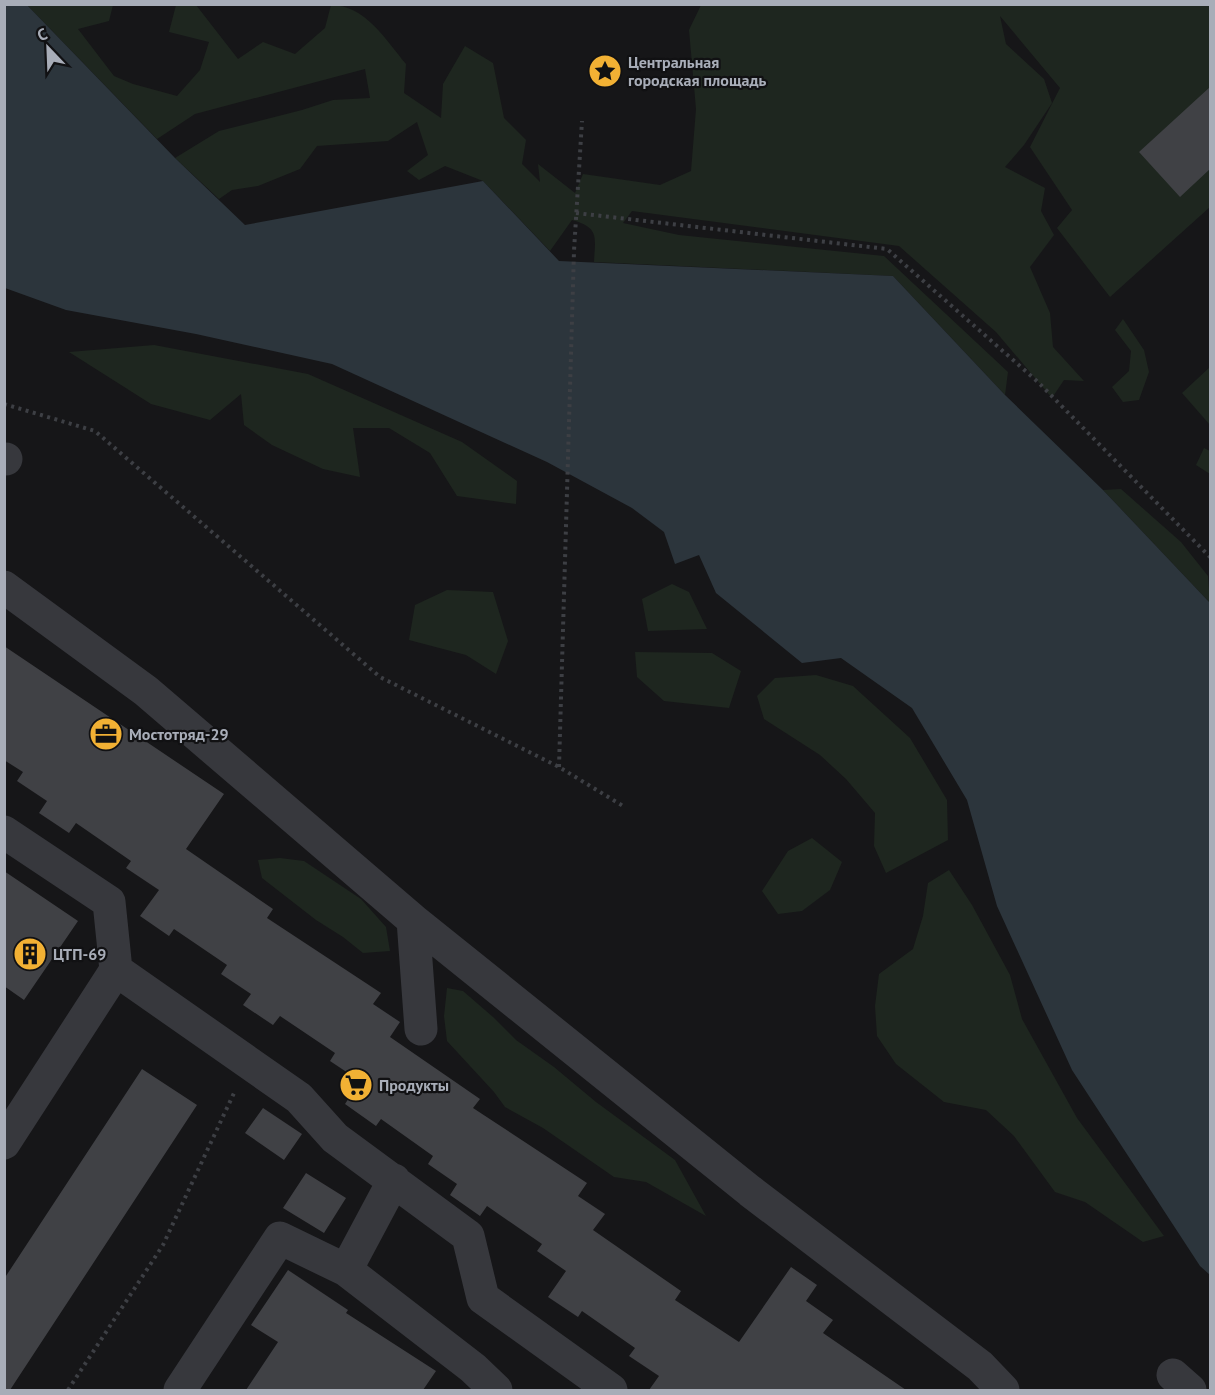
<svg xmlns="http://www.w3.org/2000/svg" width="1215" height="1395" font-family="'PT Sans',sans-serif">
<style>
.green{fill:#1e261f}
.water{fill:#2c353c}
.building{fill:#404145}
.lines{fill:none;stroke-linecap:round;stroke-linejoin:round}
.path{stroke:#3d3f44;stroke-width:4;stroke-dasharray:3 4.5;stroke-linecap:butt}
.minor{stroke:#37383d;stroke-width:33}
.labels{text-anchor:middle;dominant-baseline:central;stroke-width:4.5;stroke-linejoin:round;paint-order:stroke}
.poi-label{font-size:16px;font-weight:bold;fill:#a8adb8;stroke:#111113;text-anchor:start}
</style>
<rect width="100%" height="100%" fill="#161618"/>
<path class="green" d="M 27,5 L 113,5 L 109,21 L 78,29 L 114,76 L 133,84 L 177,96 L 200,70 L 209,42 L 169,32 L 176,5 L 196,5 L 238,59 L 263,42 L 295,54 L 325,28 L 331,5 C 365,5 386,40 406,64 L 404,93 L 441,118 L 443,84 L 465,46 L 493,63 L 504,118 L 526,140 L 522,164 L 540,182 L 538,164 L 575,193 L 583,174 L 660,185 L 691,171 L 696,109 L 689,30 L 701,5 L 1210,5 L 1210,207 L 1110,297 L 1057,228 L 1072,210 L 1030,147 L 1060,88 L 1000,16 L 1006,44 L 1044,79 L 1052,103 L 1024,145 L 1005,167 L 1045,188 L 1041,211 L 1054,235 L 1030,267 L 1050,313 L 1053,347 L 1084,381 L 1064,380 L 1052,398 L 996,332 L 899,246 L 632,211 L 623,223 L 679,235 L 884,256 L 1008,372 L 1005,395 L 893,276 L 594,262 C 595,237 600,228 572,220 L 550,251 L 483,181 L 445,166 L 419,180 L 407,171 L 428,155 L 417,122 L 388,141 L 317,146 L 300,169 L 258,186 L 232,190 L 219,199 L 175,158 L 219,131 L 302,110 L 333,100 L 370,98 L 365,69 L 195,114 L 157,139 Z
M 1123,319 L 1144,350 L 1149,372 L 1139,400 L 1123,402 L 1112,387 L 1129,371 L 1131,351 L 1115,330 Z
M 154,345 L 308,374 L 462,442 L 517,481 L 516,504 L 457,496 L 430,453 L 389,428 L 353,428 L 360,477 L 323,469 L 272,445 L 244,425 L 241,394 L 210,420 L 151,404 L 69,352 Z
M 1210,367 L 1210,425 L 1182,393 Z
M 1204,448 L 1210,451 L 1210,474 L 1196,465 Z
M 1121,489 L 1181,542 L 1208,576 L 1210,603 L 1103,490 Z
M 672,584 L 689,592 L 707,629 L 648,631 L 642,599 Z
M 447,590 L 493,592 L 508,641 L 496,674 L 466,655 L 409,640 L 415,605 Z
M 635,652 L 712,653 L 741,671 L 729,708 L 664,701 L 637,677 Z
M 816,675 L 853,686 L 910,738 L 947,800 L 948,840 L 886,873 L 874,846 L 875,813 L 846,779 L 820,755 L 764,719 L 757,696 L 775,678 Z
M 812,838 L 842,862 L 830,890 L 802,911 L 778,914 L 762,891 L 788,851 Z
M 280,858 L 304,861 L 361,899 L 386,927 L 390,951 L 363,953 L 343,937 L 316,920 L 262,878 L 258,860 Z
M 949,870 L 972,905 L 1010,975 L 1022,1019 L 1077,1118 L 1164,1236 L 1143,1242 L 1085,1202 L 1055,1192 L 1014,1136 L 986,1110 L 944,1102 L 896,1064 L 877,1036 L 875,1006 L 879,974 L 913,949 L 923,916 L 928,883 Z
M 447,988 L 463,991 L 493,1017 L 516,1040 L 554,1067 L 596,1102 L 675,1160 L 706,1216 L 646,1182 L 614,1177 L 543,1128 L 505,1107 L 494,1092 L 447,1041 L 444,1016 Z"/>
<path class="water" d="M 5,4 L 27,5 L 175,158 L 245,225 L 483,181 L 559,261 L 893,276 L 1005,395 L 1103,490 L 1210,603 L 1210,1275 L 1200,1266 L 1072,1070 L 997,906 L 967,800 L 912,708 L 841,658 L 802,663 L 716,593 L 699,555 L 675,564 L 664,532 L 632,508 L 547,462 L 332,364 L 196,334 L 66,310 L 5,288 Z"/>
<path class="building" d="M 1210,87 L 1210,169 L 1180,197 L 1139,152 Z
M 4,646 L 224,794 L 186,849 L 273,909 L 267,918 L 381,993 L 373,1004 L 400,1022 L 390,1037 L 480,1099 L 473,1108 L 587,1183 L 578,1196 L 605,1214 L 593,1230 L 681,1291 L 675,1300 L 739,1342 L 791,1267 L 817,1285 L 806,1301 L 833,1320 L 823,1333 L 906,1390 L 649,1390 L 659,1376 L 629,1356 L 635,1348 L 582,1311 L 578,1317 L 548,1297 L 566,1271 L 537,1251 L 542,1244 L 487,1206 L 480,1216 L 450,1195 L 457,1184 L 428,1164 L 433,1156 L 381,1119 L 376,1126 L 345,1104 L 360,1081 L 330,1061 L 335,1053 L 280,1016 L 273,1025 L 243,1005 L 251,994 L 221,974 L 227,965 L 174,929 L 169,936 L 140,916 L 159,890 L 126,868 L 131,861 L 76,823 L 69,833 L 39,813 L 47,801 L 17,781 L 23,772 L 4,760 Z
M 4,871 L 78,921 L 24,1000 L 4,986 Z
M 142,1069 L 197,1105 L 10,1390 L 4,1390 L 4,1279 Z
M 263,1108 L 302,1134 L 284,1160 L 245,1133 Z
M 306,1173 L 346,1198 L 324,1233 L 283,1208 Z
M 288,1270 L 348,1310 L 346,1313 L 436,1371 L 423,1390 L 246,1390 L 278,1342 L 251,1325 Z"/>
<g class="lines">
<path class="path" d="M 576,213 L 887,249 L 1038,382 L 1210,557
M 4,404 L 95,431 L 380,677 L 559,767 L 623,806
M 559,767 L 574,251 L 582,121
M 68,1390 L 163,1245 L 234,1093"/>
<path class="minor" d="M 4,459 L 6,459
M 4,587 L 146,691 L 413,920 L 750,1191 L 980,1366 L 1003,1390
M 4,832 L 109,902 L 116,970 L 299,1098 L 335,1138 L 468,1236 L 483,1298 L 611,1390
M 413,920 L 421,1029
M 4,1143 L 116,970
M 346,1270 L 394,1180
M 1173,1375 L 1190,1390
M 180,1390 L 280,1238 L 346,1270 L 473,1368 L 496,1390"/>
</g>
<defs>
<symbol id="sight-disc" viewBox="-11 -11 22 22"><circle r="9.5" fill="#f2b134" stroke="#111113"/><path d="M0-6L1.8-2.2L6-1.7L2.9 1.2L3.7 5.4L0 3.3L-3.7 5.4L-2.9 1.2L-6-1.7L-1.8-2.2Z" fill="#111"/></symbol>
<symbol id="office-disc" viewBox="-11 -11 22 22"><circle r="9.5" fill="#f2b134" stroke="#111113"/><path d="M-6-3h4V-5.5h4V-3h4V5H-6ZM-1-4.5V-3h2v-1.5ZM-6 0V1H6V0Z" fill="#111"/></symbol>
<symbol id="building-disc" viewBox="-11 -11 22 22"><circle r="9.5" fill="#f2b134" stroke="#111113"/><path d="M-4-6H4V6H1V3H-1V6H-4ZM-2.5-4.3h1.7v1.8h-1.7ZM.8-4.3h1.7v1.8H.8ZM-2.5-1h1.7V.8h-1.7ZM.8-1h1.7V.8H.8Z" fill="#111"/></symbol>
<symbol id="supermarket-disc" viewBox="-11 -11 22 22"><circle r="9.5" fill="#f2b134" stroke="#111113"/><path d="M-6-5.5h2.5l.6 2H6L4.5 2H-2.5L-4.4-4H-6ZM-1.5 3.2a1.3 1.3 0 1 0 .1 0ZM3 3.2a1.3 1.3 0 1 0 .1 0Z" fill="#111"/></symbol>
</defs>
<g fill-rule="evenodd">
<use href="#sight-disc" x="586" y="52" width="38" height="38"/>
<use href="#office-disc" x="87" y="715" width="38" height="38"/>
<use href="#building-disc" x="11" y="935" width="38" height="38"/>
<use href="#supermarket-disc" x="337" y="1066" width="38" height="38"/>
</g>
<g class="labels">
<g class="poi-label">
<text x="628" y="62">Центральная<tspan x="628" dy="18">городская площадь</tspan></text>
<text x="129" y="734">Мостотряд-29</text>
<text x="53" y="954">ЦТП-69</text>
<text x="379" y="1085">Продукты</text>
</g>
</g>
<rect width="1215" height="1395" fill="none" stroke="#a8adb8" stroke-width="12"/>
<g transform="translate(48 48) rotate(337)" stroke="#111113" stroke-width="4.5" paint-order="stroke">
<path d="M0-4.5L10 22L0 15L-10 22Z" fill="#a8adb8"/>
<text y="-9" font-size="16" font-weight="bold" text-anchor="middle" fill="#a8adb8">С</text>
</g>
</svg>
